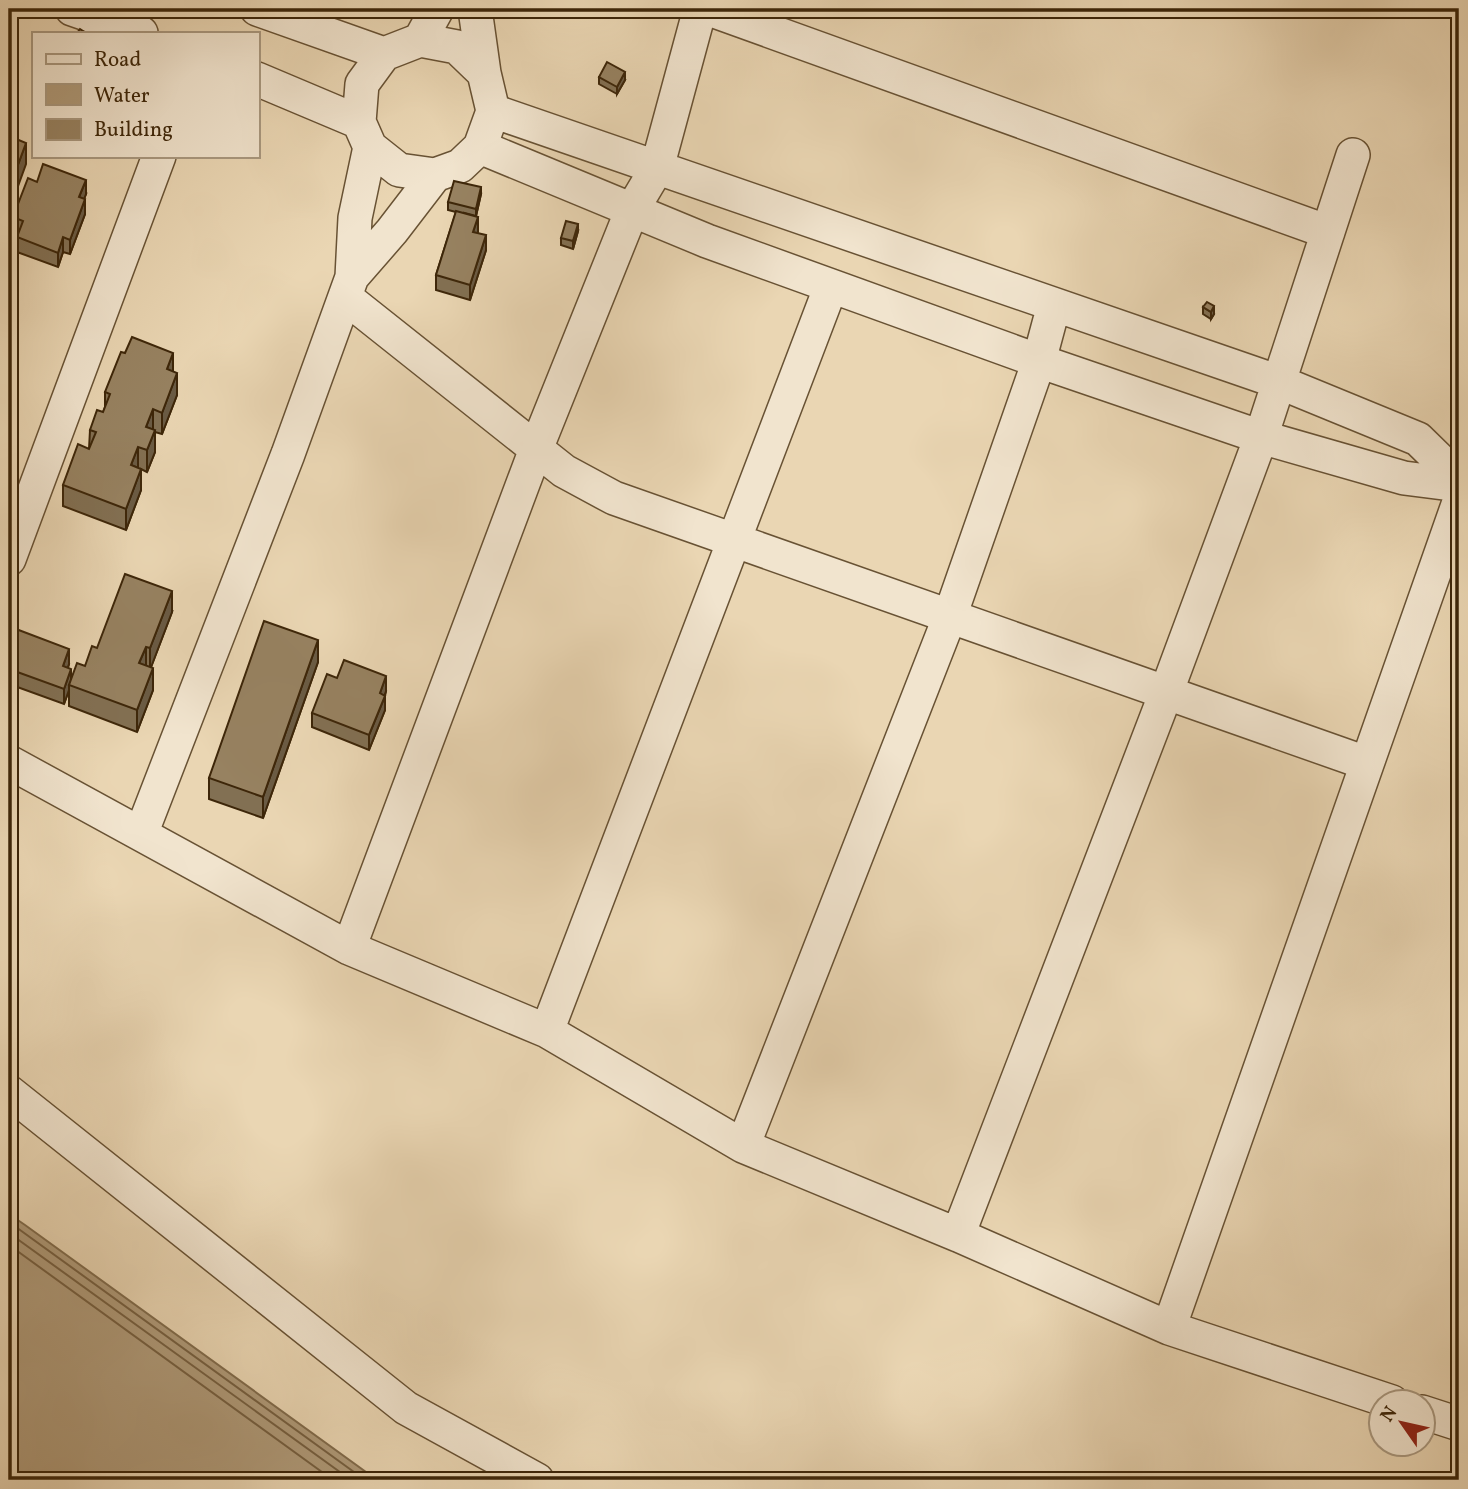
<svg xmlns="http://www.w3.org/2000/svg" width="1468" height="1489" font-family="Vollkorn,serif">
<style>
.water{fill:#af9a79;stroke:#816c4c;stroke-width:2}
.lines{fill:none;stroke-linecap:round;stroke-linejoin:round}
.shore{stroke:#766041;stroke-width:2}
.minor-casing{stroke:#685234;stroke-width:36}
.minor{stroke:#f1e4ce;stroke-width:33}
.wall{fill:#827053;stroke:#3d2609;stroke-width:2}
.shaded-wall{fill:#6a5b44;stroke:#3d2609;stroke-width:2}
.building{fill:#978261;stroke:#3d2609;stroke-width:2}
</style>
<rect width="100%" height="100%" fill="#ead6b3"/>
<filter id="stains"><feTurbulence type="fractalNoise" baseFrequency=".00286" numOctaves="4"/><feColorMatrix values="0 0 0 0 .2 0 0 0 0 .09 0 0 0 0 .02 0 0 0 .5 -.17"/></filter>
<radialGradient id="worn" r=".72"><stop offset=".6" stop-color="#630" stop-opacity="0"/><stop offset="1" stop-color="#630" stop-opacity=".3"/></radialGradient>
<path class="water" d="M 9,1214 L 25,1225 L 377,1480 L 9,1480 Z"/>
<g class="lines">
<path class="shore" d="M 9,1222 L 365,1480
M 9,1233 L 351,1480
M 9,1245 L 333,1480"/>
<defs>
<path id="minor" d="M 72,9 L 141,33
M 257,9 L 384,54
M 475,9 L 484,73
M 709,9 L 1328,232
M 420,40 L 437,9
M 257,79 L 359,122 L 370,147 L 399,170 L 435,175 L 460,166 L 480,147 L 493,111 L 484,73 L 457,47 L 420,40 L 384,54 L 362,84 L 359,122
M 493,111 L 1279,382 L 1418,439 L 1459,479
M 480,147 L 707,241 L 1039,361 L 1261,437 L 1404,478 L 1459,485
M 352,277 L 392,231 L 435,175
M 345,297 L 564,471 L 614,498 L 1366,763
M 9,559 L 159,156
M 9,762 L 349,948 L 547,1031 L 743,1146 L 958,1235 L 1169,1328 L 1392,1402
M 141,834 L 288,454 L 352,277 L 355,218 L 370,147
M 349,948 L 536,449 L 632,210 L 657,168 L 700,9
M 547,1031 L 831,286
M 9,1092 L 406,1408 L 537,1480
M 743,1146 L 950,616 L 1039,361 L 1054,305
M 958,1235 L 1166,693 L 1261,437 L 1353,155
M 1169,1328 L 1459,502
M 1422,1412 L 1459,1424"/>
</defs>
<use href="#minor" class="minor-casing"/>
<use href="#minor" class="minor"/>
</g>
<path class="wall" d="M 599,77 L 625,80 L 617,94 L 599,84 Z
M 86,194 L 84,199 L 85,214 L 70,254 L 63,252 L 58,267 L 17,252 L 17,237 L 18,234 L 13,232 L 13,217 Z
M 481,194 L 476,216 L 465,213 L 477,233 L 486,250 L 470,300 L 436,290 L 436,275 L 456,212 L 448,210 L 448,202 Z
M 578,231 L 573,249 L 561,245 L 561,238 Z
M 1203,307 L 1214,314 L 1211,319 L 1203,314 Z
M 173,372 L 177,395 L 162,434 L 155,432 L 155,452 L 147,472 L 141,469 L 141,490 L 126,530 L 63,506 L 63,485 L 89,449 L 90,430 L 103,412 L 105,407 L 105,392 Z
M 172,612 L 151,667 L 153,690 L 137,732 L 69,706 L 69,690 L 64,704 L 9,684 L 9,648 L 69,664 L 68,668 L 71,678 L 85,666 L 97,648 Z
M 318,662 L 263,818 L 209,799 L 209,778 Z
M 337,678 L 386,691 L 385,696 L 385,710 L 369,750 L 312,727 L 312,713 Z"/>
<path class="shaded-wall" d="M 625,72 L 625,80 L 617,94 L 617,87 Z
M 26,143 L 26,164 L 9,211 L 9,189 Z
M 86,180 L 86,194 L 79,212 L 79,197 Z
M 481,187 L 481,194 L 476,216 L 476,209 Z
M 85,199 L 85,214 L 70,254 L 70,240 Z
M 478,217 L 478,232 L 473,246 L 473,232 Z
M 578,224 L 578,231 L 573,249 L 573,241 Z
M 486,235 L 486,250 L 470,300 L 470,285 Z
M 63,237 L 63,252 L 58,267 L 58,253 Z
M 1214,306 L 1214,314 L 1211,319 L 1211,312 Z
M 173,353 L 173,374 L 167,369 Z
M 177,373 L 177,395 L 162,434 L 162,413 Z
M 153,409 L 153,430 L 146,427 Z
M 155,430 L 155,452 L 147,472 L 147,450 Z
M 138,447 L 138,468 L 131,465 Z
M 141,469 L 141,490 L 126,530 L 126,509 Z
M 172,591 L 172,612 L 150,670 L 150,648 Z
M 318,640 L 318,662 L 263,818 L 263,797 Z
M 146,647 L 146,668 L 139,663 Z
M 69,649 L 69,664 L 63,680 L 63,666 Z
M 153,668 L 153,690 L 137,732 L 137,710 Z
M 71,669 L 71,683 L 69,685 L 69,690 L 64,704 L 64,689 Z
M 386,676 L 386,691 L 380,708 L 380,693 Z
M 385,696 L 385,710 L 369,750 L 369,735 Z"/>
<path class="building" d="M 80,29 L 86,33 L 77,33 Z
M 607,62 L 625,72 L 617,87 L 599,77 Z
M 9,136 L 26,143 L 9,189 Z
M 43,164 L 86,180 L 79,197 L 85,199 L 70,240 L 63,237 L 58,253 L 17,237 L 23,221 L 13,217 L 28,178 L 37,182 Z
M 454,181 L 481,187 L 476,209 L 448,202 Z
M 456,211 L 478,217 L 473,232 L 486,235 L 470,285 L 436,275 Z
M 566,221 L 578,224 L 573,241 L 561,238 Z
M 1207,302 L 1214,306 L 1211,312 L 1203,307 Z
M 132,337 L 173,353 L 167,369 L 177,373 L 162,413 L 153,409 L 146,427 L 155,430 L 147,450 L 138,447 L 131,465 L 141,469 L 126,509 L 63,485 L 78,444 L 89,449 L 96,432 L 90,430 L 97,410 L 103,412 L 110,394 L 105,392 L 121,352 L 125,353 Z
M 125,574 L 172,591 L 150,648 L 146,647 L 139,663 L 153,668 L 137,710 L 69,685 L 77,663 L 85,666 L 92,646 L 97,648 Z
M 264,621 L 318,640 L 263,797 L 209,778 Z
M 16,629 L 69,649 L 63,666 L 71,669 L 64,689 L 9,669 L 9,648 Z
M 344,660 L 386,676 L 380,693 L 385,696 L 369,735 L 312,713 L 327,674 L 337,678 Z"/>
<rect width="1468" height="1489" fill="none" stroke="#ead6b3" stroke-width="35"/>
<rect x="10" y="10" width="1447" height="1468" fill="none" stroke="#3d2609" stroke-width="3.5"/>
<rect x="18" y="18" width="1433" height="1454" fill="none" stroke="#3d2609" stroke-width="2"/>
<rect x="32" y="32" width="228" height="126" fill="#f1e4ce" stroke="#a9987f" stroke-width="2"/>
<rect x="46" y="54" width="35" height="10" fill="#f1e4ce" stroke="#a9987f" stroke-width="2"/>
<text x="94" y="66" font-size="21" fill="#3d2609">Road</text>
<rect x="46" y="84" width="35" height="21" fill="#af9a79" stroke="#a9987f" stroke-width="2"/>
<text x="94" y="102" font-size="21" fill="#3d2609">Water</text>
<rect x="46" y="119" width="35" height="21" fill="#978261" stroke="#a9987f" stroke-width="2"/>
<text x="94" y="136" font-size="21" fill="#3d2609">Building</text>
<g transform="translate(1402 1423) rotate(304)"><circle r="33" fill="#f1e4ce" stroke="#a9987f" stroke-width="2"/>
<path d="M0-5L12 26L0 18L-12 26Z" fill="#8f2418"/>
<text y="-10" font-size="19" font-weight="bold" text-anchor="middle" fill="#3d2609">N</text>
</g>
<rect width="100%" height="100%" filter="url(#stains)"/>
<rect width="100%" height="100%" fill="url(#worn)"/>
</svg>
